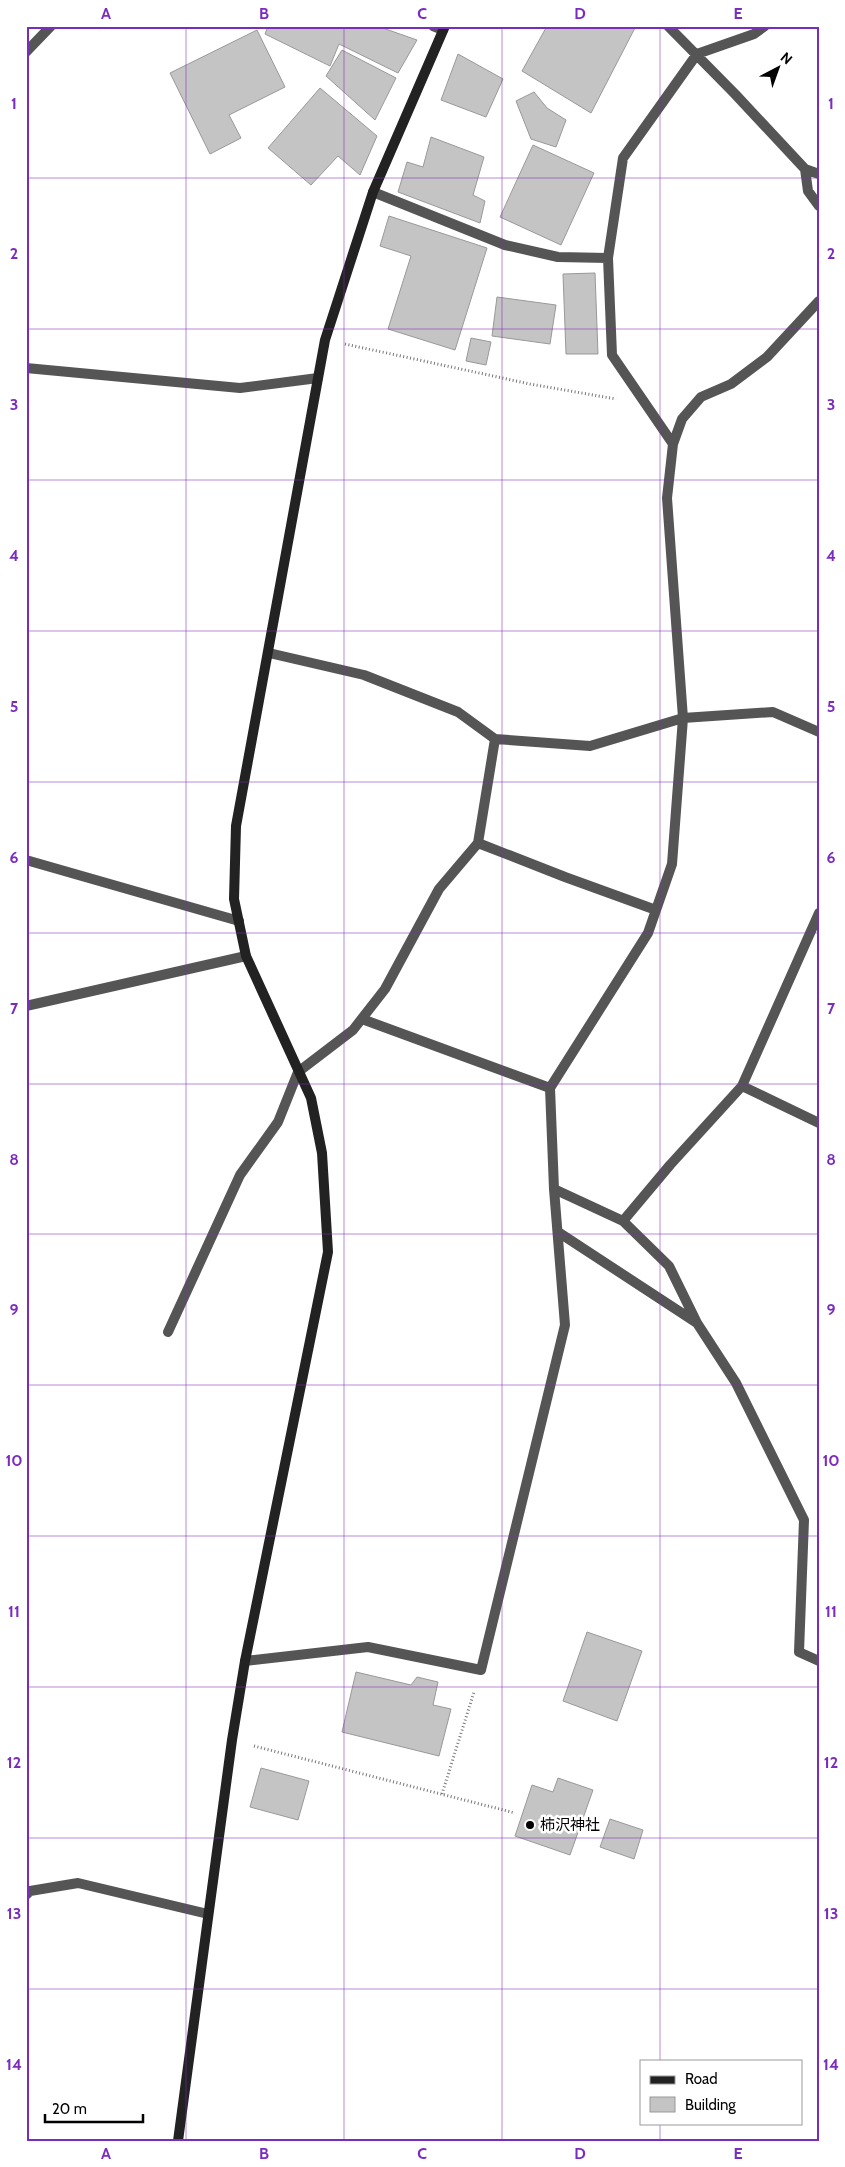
<svg xmlns="http://www.w3.org/2000/svg" width="845" height="2167" font-family="Cabin,'Noto Sans JP',sans-serif">
<style>
.building{fill:#c4c4c4;stroke:#999}
.lines{fill:none;stroke-linecap:round;stroke-linejoin:round}
.path{stroke:#777;stroke-width:3;stroke-dasharray:1 2.5;stroke-linecap:butt}
.street{stroke:#555;stroke-width:10}
.secondary{stroke:#222;stroke-width:10}
.grid{fill:none;stroke:#7b2cbf;stroke-width:1;stroke-opacity:0.55}
.poi-dot{fill:#000;stroke:#fff;stroke-width:2}
.labels{text-anchor:middle;dominant-baseline:central;stroke-width:5;stroke-linejoin:round;paint-order:stroke}
.poi-label{font-size:15px;fill:#000;stroke:#fff;text-anchor:start}
.neatline{fill:none;stroke:#7b2cbf;stroke-width:2}
.grid-label{font-size:16px;text-anchor:middle;font-weight:bold;fill:#7b2cbf}
</style>
<rect width="100%" height="100%" fill="#fff"/>
<path class="building" d="M 268,26 L 377,26 L 417,40 L 398,73 L 339,44 L 330,66 L 265,34 Z
M 547,26 L 636,26 L 591,113 L 522,71 Z
M 257,30 L 285,87 L 229,115 L 241,138 L 210,154 L 170,73 Z
M 342,50 L 396,78 L 375,120 L 326,76 Z
M 458,54 L 503,79 L 486,117 L 441,100 Z
M 320,88 L 377,136 L 360,175 L 338,156 L 311,185 L 268,148 Z
M 534,92 L 547,108 L 566,120 L 556,147 L 531,139 L 516,101 Z
M 431,137 L 484,157 L 473,195 L 485,201 L 480,223 L 398,192 L 407,162 L 423,167 Z
M 533,145 L 594,173 L 561,245 L 500,217 Z
M 389,216 L 487,248 L 455,350 L 388,329 L 411,256 L 380,246 Z
M 595,273 L 598,354 L 566,354 L 563,274 Z
M 497,297 L 556,305 L 550,344 L 492,336 Z
M 471,338 L 491,342 L 486,365 L 466,361 Z
M 587,1632 L 642,1651 L 617,1721 L 563,1701 Z
M 356,1672 L 411,1685 L 417,1677 L 438,1682 L 433,1705 L 451,1709 L 439,1756 L 342,1732 Z
M 261,1768 L 309,1781 L 298,1820 L 250,1807 Z
M 558,1778 L 593,1790 L 570,1855 L 515,1836 L 532,1785 L 553,1792 Z
M 610,1819 L 643,1830 L 634,1859 L 600,1847 Z"/>
<g class="lines">
<path class="path" d="M 345,344 L 530,384 L 616,399
M 254,1746 L 515,1813
M 442,1794 L 474,1692"/>
<path class="street" d="M 433,26 L 443,30
M 668,26 L 735,94 L 805,169 L 819,174
M 26,52 L 51,26
M 805,169 L 808,191 L 819,206
M 373,192 L 505,245 L 558,257 L 608,258
M 26,368 L 240,388 L 318,378
M 673,444 L 682,419 L 701,397 L 731,384 L 767,357 L 819,301
M 495,739 L 590,746 L 683,718 L 773,712 L 819,732
M 478,843 L 565,877 L 656,910
M 26,860 L 239,921
M 26,1006 L 246,956
M 362,1019 L 550,1088
M 742,1086 L 819,1123
M 554,1189 L 623,1221 L 669,1266 L 697,1323 L 736,1383 L 804,1520 L 799,1652 L 819,1661
M 623,1221 L 670,1165 L 742,1086 L 819,913
M 558,1232 L 697,1323
M 168,1332 L 240,1175 L 278,1122 L 298,1072 L 353,1030 L 385,989 L 439,889 L 478,843 L 495,739 L 458,712 L 364,675 L 269,653
M 245,1661 L 368,1647 L 481,1670 L 565,1325 L 554,1189 L 550,1088 L 648,933 L 672,864 L 683,718 L 667,498 L 673,444 L 612,355 L 608,258 L 623,158 L 697,54 L 754,34 L 765,26
M 26,1895 L 30,1891 L 78,1883 L 208,1914"/>
<path class="secondary" d="M 178,2141 L 232,1740 L 245,1661 L 328,1252 L 322,1153 L 311,1098 L 246,956 L 234,899 L 236,826 L 325,340 L 373,192 L 445,26"/>
</g>
<path class="grid" d="M 186,26 L 186,2141M 344,26 L 344,2141M 502,26 L 502,2141M 660,26 L 660,2061M 26,178 L 819,178M 26,329 L 819,329M 26,480 L 819,480M 26,631 L 819,631M 26,782 L 819,782M 26,933 L 819,933M 26,1084 L 819,1084M 26,1234 L 819,1234M 26,1385 L 819,1385M 26,1536 L 819,1536M 26,1687 L 819,1687M 26,1838 L 819,1838M 26,1989 L 819,1989M 660,2123 L 660,2141"/>
<circle class="poi-dot" cx="530" cy="1825" r="5"/>
<g class="labels">
<g class="poi-label">
<text x="540" y="1825">柿沢神社</text>
</g>
</g>
<rect width="845" height="2167" fill="none" stroke="#ffffff" stroke-width="55"/>
<rect x="640" y="2060" width="162" height="65" fill="#ffffff" stroke="#999999"/>
<rect x="650" y="2076" width="25" height="8" fill="#222222" stroke="#999999"/>
<text x="685" y="2084" font-size="15" fill="#000000">Road</text>
<rect x="650" y="2097" width="25" height="15" fill="#c4c4c4" stroke="#999999"/>
<text x="685" y="2110" font-size="15" fill="#000000">Building</text>
<g transform="translate(778 68) rotate(41)" stroke="#ffffff" stroke-width="4" paint-order="stroke">
<path d="M0-4L9 19L0 12L-9 19Z" fill="#000000"/>
<text y="-8" font-size="14" font-weight="bold" text-anchor="middle" fill="#000000">N</text>
</g>
<path d="M45 2114v8h98v-8" fill="none" stroke="#000000" stroke-width="2.5"/>
<text x="52" y="2114" font-size="15" fill="#000000" stroke="#ffffff" stroke-width="4" paint-order="stroke">20 m</text>
<rect x="28" y="28" width="790" height="2112" class="neatline"/>
<g class="grid-label">
<text x="106" y="19">A</text>
<text x="264" y="19">B</text>
<text x="422" y="19">C</text>
<text x="580" y="19">D</text>
<text x="738" y="19">E</text>
<text x="14" y="109">1</text>
<text x="831" y="109">1</text>
<text x="14" y="259">2</text>
<text x="831" y="259">2</text>
<text x="14" y="410">3</text>
<text x="831" y="410">3</text>
<text x="14" y="561">4</text>
<text x="831" y="561">4</text>
<text x="14" y="712">5</text>
<text x="831" y="712">5</text>
<text x="14" y="863">6</text>
<text x="831" y="863">6</text>
<text x="14" y="1014">7</text>
<text x="831" y="1014">7</text>
<text x="14" y="1165">8</text>
<text x="831" y="1165">8</text>
<text x="14" y="1315">9</text>
<text x="831" y="1315">9</text>
<text x="14" y="1466">10</text>
<text x="831" y="1466">10</text>
<text x="14" y="1617">11</text>
<text x="831" y="1617">11</text>
<text x="14" y="1768">12</text>
<text x="831" y="1768">12</text>
<text x="14" y="1919">13</text>
<text x="831" y="1919">13</text>
<text x="14" y="2070">14</text>
<text x="831" y="2070">14</text>
<text x="106" y="2159">A</text>
<text x="264" y="2159">B</text>
<text x="422" y="2159">C</text>
<text x="580" y="2159">D</text>
<text x="738" y="2159">E</text>
</g>
</svg>
